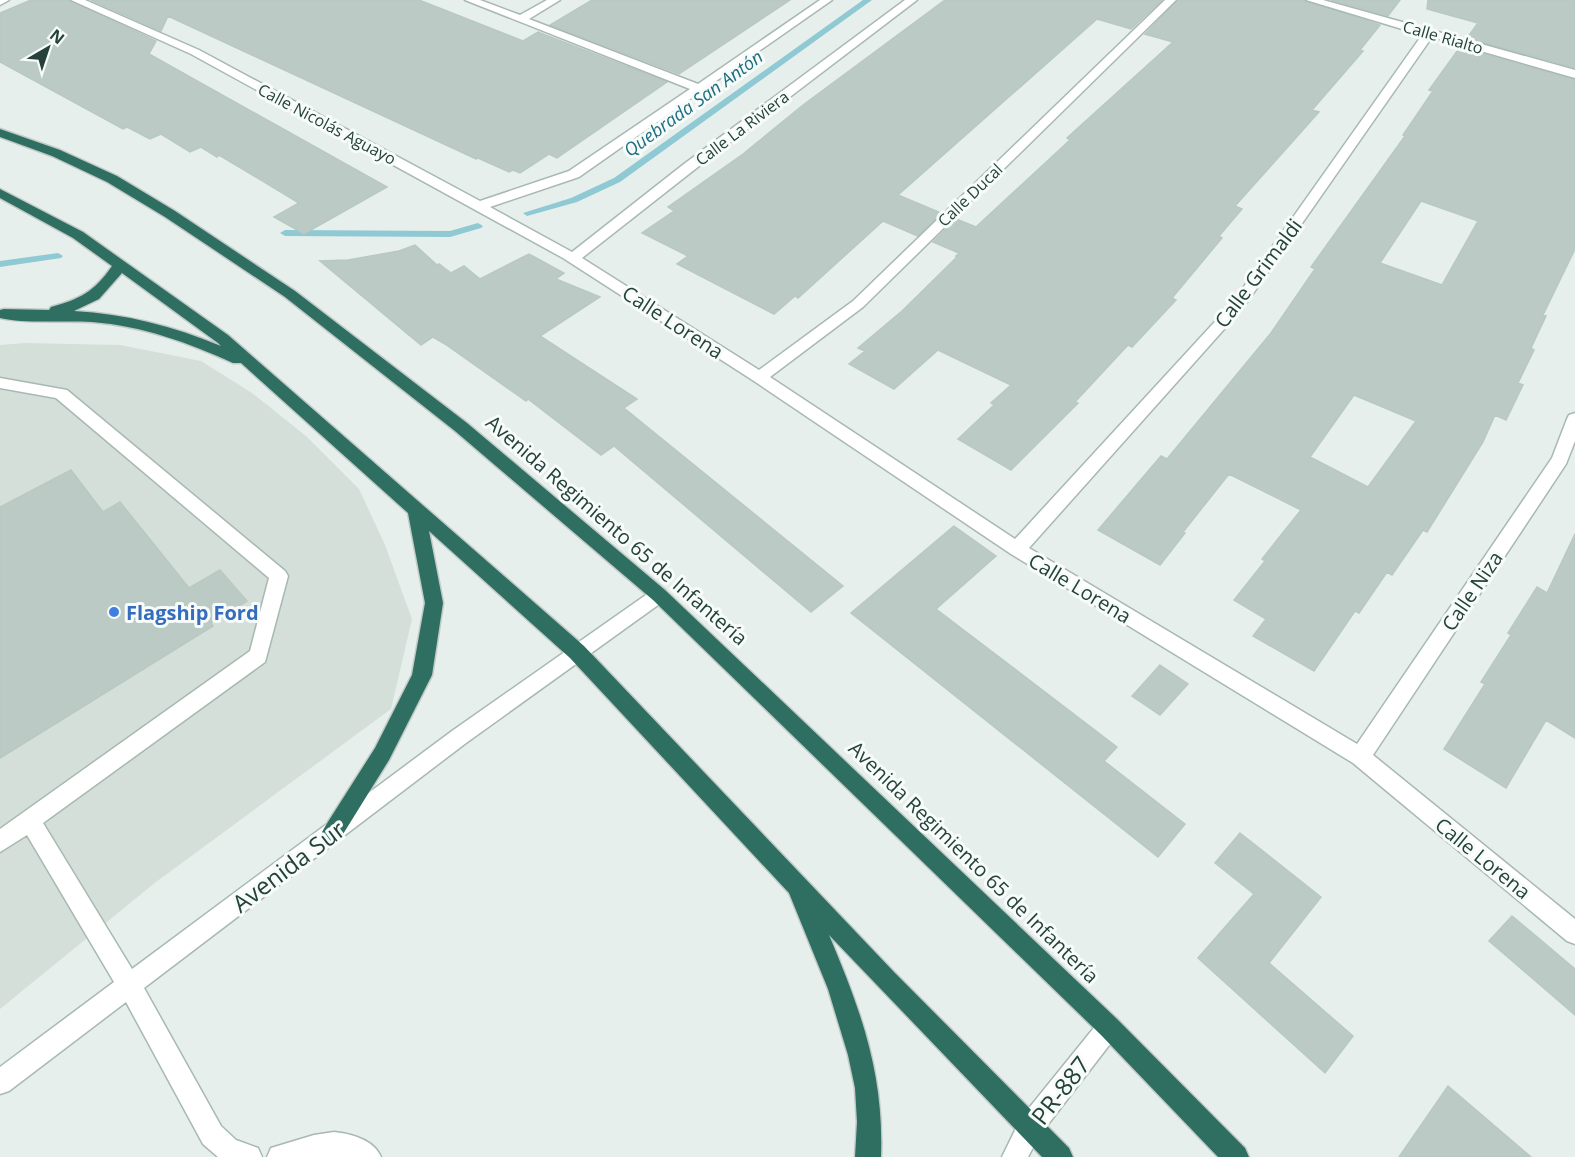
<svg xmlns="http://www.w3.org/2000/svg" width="1575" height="1157" font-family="'Open Sans',sans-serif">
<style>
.built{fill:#d4dfda}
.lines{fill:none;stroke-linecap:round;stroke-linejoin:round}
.stream{fill:#8ec9d4;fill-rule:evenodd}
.building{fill:#bbcac4;stroke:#b8c9c2;stroke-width:1.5;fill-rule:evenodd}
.minor-casing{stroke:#a8b8b2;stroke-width:3}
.highway-casing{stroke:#c2cac8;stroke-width:3}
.minor{fill:#fff;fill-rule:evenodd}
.highway{fill:#2f6f62;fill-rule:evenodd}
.shop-dot{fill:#3f7fe0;stroke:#f7fbf9;stroke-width:2}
.labels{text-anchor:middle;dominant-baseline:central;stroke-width:6;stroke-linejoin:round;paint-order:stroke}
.far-street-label{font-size:16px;fill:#24423a;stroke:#f7fbf9}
.far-water-label{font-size:18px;font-style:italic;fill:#1c6f80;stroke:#f7fbf9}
.street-label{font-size:20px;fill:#24423a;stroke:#f7fbf9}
.shop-label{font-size:20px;font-weight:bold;fill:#366cbe;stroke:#f7fbf9;text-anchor:start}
.near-street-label{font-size:24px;fill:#24423a;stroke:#f7fbf9}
</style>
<rect width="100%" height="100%" fill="#e6efeb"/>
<path class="built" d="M 25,343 L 120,345 L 201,361 L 252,393 L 306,436 L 359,489 L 385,545 L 412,619 L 391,709 L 156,882 L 0,1009 L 0,345 Z"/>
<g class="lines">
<path class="stream" d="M 863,0 L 872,0 L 620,182 L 577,202 L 527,216 L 523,213 L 571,198 L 614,178 Z
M 478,223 L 483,226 L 481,228 L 450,237 L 285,236 L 280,233 L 285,230 L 450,231 Z
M 58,253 L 63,256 L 61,258 L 0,267 L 0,261 Z"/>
</g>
<path class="building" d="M 31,0 L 69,0 L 156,41 L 149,54 L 387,187 L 304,234 L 274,217 L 299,203 L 219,155 L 217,157 L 201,147 L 190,152 L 161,134 L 150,139 L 127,127 L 123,129 L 0,62 L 0,13 Z
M 91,0 L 419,0 L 523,41 L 538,32 L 667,82 L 557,158 L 549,154 L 520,173 L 513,170 L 509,172 L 478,158 L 476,159 L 168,16 L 161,31 Z
M 592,0 L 790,0 L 679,74 L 550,25 Z
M 945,0 L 1162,0 L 1131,29 L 1097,19 L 898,195 L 941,213 L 918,236 L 883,221 L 798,298 L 795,296 L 774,314 L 677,264 L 688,256 L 642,233 L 674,211 L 668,207 L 743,154 L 803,105 Z
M 1178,0 L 1304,0 L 1380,25 L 1360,50 L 1363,51 L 1312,110 L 1319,112 L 1235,206 L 1242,209 L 1219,236 L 1222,238 L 1172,298 L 1176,300 L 1132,347 L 1128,345 L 1075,402 L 1078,403 L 1011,470 L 958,439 L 994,405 L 991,403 L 1011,385 L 938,350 L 894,389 L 849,364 L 865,351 L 858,348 L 902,311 L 958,256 L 956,256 L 959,253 L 933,242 L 956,219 L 976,227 L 1070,140 L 1067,138 L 1173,42 L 1145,34 Z
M 1331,0 L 1400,0 L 1388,16 Z
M 1428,0 L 1575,0 L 1575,68 L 1467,38 L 1478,23 L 1427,9 Z
M 1460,47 L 1575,80 L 1575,249 L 1543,315 L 1546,316 L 1531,348 L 1534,350 L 1518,383 L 1523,385 L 1506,420 L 1495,415 L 1483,442 L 1427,532 L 1423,530 L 1392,575 L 1387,572 L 1359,613 L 1355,611 L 1314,671 L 1253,636 L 1266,619 L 1234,600 L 1265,561 L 1262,559 L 1301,510 L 1229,474 L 1183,532 L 1185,533 L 1160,565 L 1098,530 L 1161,456 L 1167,459 L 1271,333 L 1315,269 L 1311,267 L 1405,136 L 1403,135 L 1433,91 L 1429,90 ZM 1421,201 L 1478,221 L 1442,285 L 1380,263 ZM 1354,395 L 1416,421 L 1368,487 L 1310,457 Z
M 415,245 L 437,265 L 439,264 L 451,273 L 464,266 L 480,279 L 529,254 L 564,273 L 556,279 L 600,297 L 540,336 L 637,399 L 624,408 L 843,586 L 811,612 L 614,446 L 601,455 L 528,399 L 526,401 L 445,344 L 433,337 L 421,345 L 320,261 L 348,260 L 399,251 Z
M 71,470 L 103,512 L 120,502 L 189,588 L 220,570 L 247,601 L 211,623 L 213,626 L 0,758 L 0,507 Z
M 954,526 L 996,556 L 936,609 L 1117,747 L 1104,761 L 1185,824 L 1158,857 L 851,613 Z
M 1575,534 L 1575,738 L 1546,720 L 1506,788 L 1444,749 L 1485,684 L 1481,682 L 1511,635 L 1508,633 L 1537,587 L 1547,593 Z
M 1160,665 L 1188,684 L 1160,715 L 1132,696 Z
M 1240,833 L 1321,897 L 1269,963 L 1353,1036 L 1325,1073 L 1198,958 L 1254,894 L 1215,863 Z
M 1512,916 L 1575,969 L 1575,1015 L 1489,941 Z
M 1448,1086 L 1531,1157 L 1399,1157 Z"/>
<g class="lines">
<defs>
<path id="minor" d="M 0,0 L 9,0 L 0,5 Z
M 71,0 L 85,0 L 199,50 L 480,201 L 569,171 L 690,89 L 465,0 L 480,0 L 520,15 L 547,0 L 560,0 L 529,19 L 698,84 L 820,0 L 832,0 L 706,88 L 705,92 L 700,92 L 579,177 L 490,207 L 572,252 L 684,164 L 905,0 L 917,0 L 694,170 L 582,258 L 759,370 L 853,301 L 1165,0 L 1176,0 L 863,307 L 770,377 L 1015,539 L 1233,302 L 1422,35 L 1306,0 L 1323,0 L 1575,70 L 1575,78 L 1432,37 L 1243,308 L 1029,548 L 1357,744 L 1552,458 L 1567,419 L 1569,415 L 1575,413 L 1575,441 L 1566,464 L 1373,755 L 1575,919 L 1575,944 L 1567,941 L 1353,763 L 1011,554 L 754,381 L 563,258 L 191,54 Z
M 0,378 L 67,390 L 285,571 L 288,576 L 265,662 L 43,823 L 132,969 L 452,731 L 653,590 L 659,588 L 665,590 L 668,595 L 665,600 L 466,743 L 144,988 L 221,1126 L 236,1140 L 258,1148 L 262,1157 L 218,1157 L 203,1144 L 126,1002 L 9,1091 L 0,1094 L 0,1067 L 114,982 L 27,835 L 0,852 L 0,829 L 250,651 L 269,578 L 56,398 L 0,388 Z
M 1109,1015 L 1117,1019 L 1121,1027 L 1117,1035 L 1039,1136 L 1028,1157 L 1002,1157 L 1021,1118 L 1101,1019 Z
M 334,1132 C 352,1134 374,1140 381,1157 L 267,1157 L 271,1148 L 314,1135 Z"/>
<path id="highway" d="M 0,129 L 60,150 L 117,176 L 175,211 L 295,291 L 467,423 L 665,590 L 1117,1019 L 1245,1148 L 1249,1157 L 1218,1157 L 1101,1035 L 653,600 L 455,431 L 285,297 L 165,217 L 107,182 L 52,156 L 0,137 Z
M 0,189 L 83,232 L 228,335 L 584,646 L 894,972 L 1069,1148 L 1073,1157 L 1042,1157 L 829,935 C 861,1011 884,1073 881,1157 L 855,1157 L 857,1122 L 855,1088 L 848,1055 L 828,989 L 789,893 L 570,658 L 429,531 L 443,603 L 432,675 L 389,760 L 340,839 L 333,842 L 326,839 L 322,832 L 326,825 L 375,748 L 412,675 L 425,603 L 408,513 L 241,363 L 233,363 C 186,342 143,326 92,322 C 65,320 24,324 0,318 L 0,310 L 4,309 L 49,310 L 51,307 C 80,299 94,292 112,266 L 73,238 L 0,198 ZM 122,273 L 218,343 L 221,346 C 173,326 126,314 74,311 L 99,299 Z"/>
</defs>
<use href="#minor" class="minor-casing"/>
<use href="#highway" class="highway-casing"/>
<use href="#minor" class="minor"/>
<use href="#highway" class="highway"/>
</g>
<circle class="shop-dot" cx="114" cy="612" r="6"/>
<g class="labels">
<g class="far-street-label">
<text transform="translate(1443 37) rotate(16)">Calle Rialto</text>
<text transform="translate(327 124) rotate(28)">Calle Nicolás Aguayo</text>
<text transform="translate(742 128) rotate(-37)">Calle La Riviera</text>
<text transform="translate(970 195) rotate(-44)">Calle Ducal</text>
</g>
<g class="far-water-label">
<text transform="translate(693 103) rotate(-36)">Quebrada San Antón</text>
</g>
<g class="street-label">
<text transform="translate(1258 273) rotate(-53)">Calle Grimaldi</text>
<text transform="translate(673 322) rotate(33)">Calle Lorena</text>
<text transform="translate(617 530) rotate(41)">Avenida Regimiento 65 de Infantería</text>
<text transform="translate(1080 588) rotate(31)">Calle Lorena</text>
<text transform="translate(1472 591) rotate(-56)">Calle Niza</text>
<text transform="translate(1483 858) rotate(39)">Calle Lorena</text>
<text transform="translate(974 862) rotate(44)">Avenida Regimiento 65 de Infantería</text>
</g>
<g class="shop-label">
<text x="126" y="612">Flagship Ford</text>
</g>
<g class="near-street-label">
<text transform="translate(288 866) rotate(-37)">Avenida Sur</text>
<text transform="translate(1060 1090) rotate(-52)">PR-887</text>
</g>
</g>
<g transform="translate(48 48) rotate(39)" stroke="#f7fbf9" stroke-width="4.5" paint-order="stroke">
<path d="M0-4.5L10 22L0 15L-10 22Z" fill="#24423a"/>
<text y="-9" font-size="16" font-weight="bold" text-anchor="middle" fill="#24423a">N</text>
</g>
</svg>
